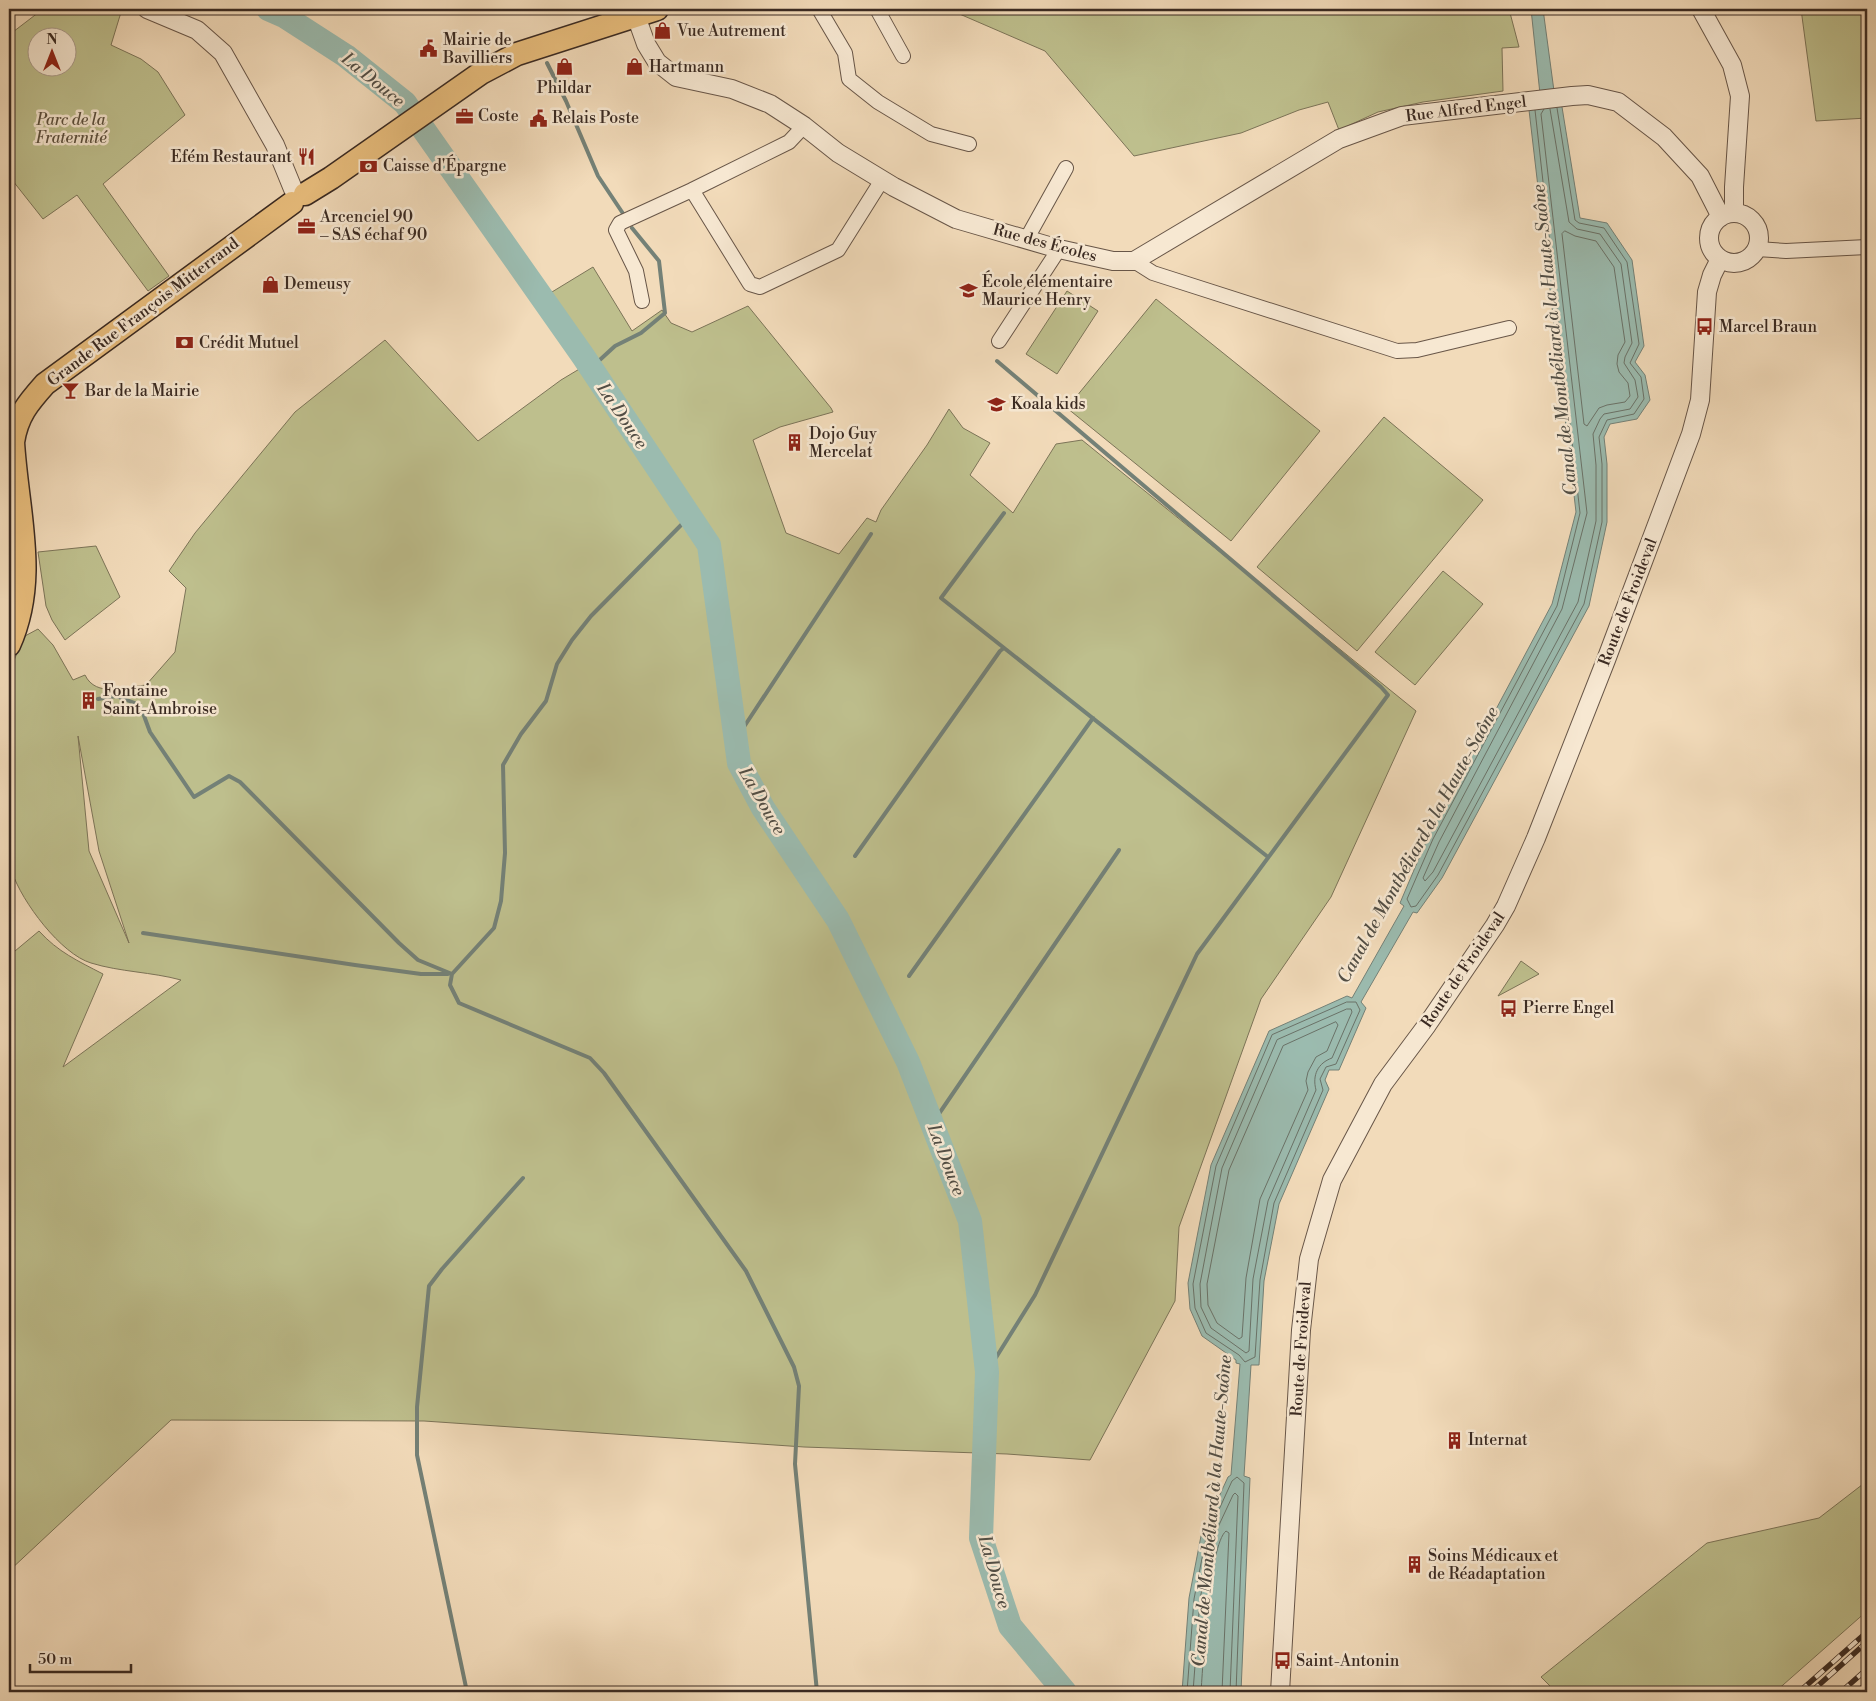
<svg xmlns="http://www.w3.org/2000/svg" width="1876" height="1701" font-family="'Libre Bodoni',serif">
<style>
.green{fill:#bebf8d;stroke:#7c7458;fill-rule:evenodd}
.water{fill:#9bbbaf;stroke:#748177}
.lines{fill:none;stroke-linecap:round;stroke-linejoin:round}
.shore{stroke:#6a7268;stroke-width:1}
.stream{stroke:#748177;stroke-width:4}
.river{stroke:#9bbbaf;stroke-width:24}
.minor-casing{stroke:#685648;stroke-width:16}
.tertiary-casing{stroke:#685648;stroke-width:20}
.primary-casing{stroke:#3a2a22;stroke-width:25}
.minor{stroke:#f7e8d2;stroke-width:14}
.tertiary{stroke:#f7e8d2;stroke-width:18}
.primary{stroke:#e9be7d;stroke-width:22}
.rail-casing{stroke:#3a2a22;stroke-width:5.5}
.rail{stroke:#f7e8d2;stroke-width:4;stroke-dasharray:11;stroke-linecap:butt}
.labels{text-anchor:middle;dominant-baseline:central;stroke-width:5;stroke-linejoin:round;paint-order:stroke}
.poi-label{font-size:16px;fill:#3a2a22;stroke:#f7e8d2;text-anchor:start}
.street-label{font-size:16px;fill:#3a2a22;stroke:#f7e8d2}
.park-label{font-size:16px;font-style:italic;fill:#5b4f3d;stroke:#f7e8d2}
.water-label{font-size:18px;font-style:italic;fill:#524e45;stroke:#f7e8d2}
</style>
<rect width="100%" height="100%" fill="#f2dbba"/>
<filter id="stains"><feTurbulence type="fractalNoise" baseFrequency=".004" numOctaves="4"/><feColorMatrix values="0 0 0 0 .2 0 0 0 0 .09 0 0 0 0 .02 0 0 0 .5 -.17"/></filter>
<radialGradient id="worn" r=".72"><stop offset=".6" stop-color="#630" stop-opacity="0"/><stop offset="1" stop-color="#630" stop-opacity=".3"/></radialGradient>
<path class="green" d="M 43,9 L 122,9 L 111,45 L 141,59 L 158,72 L 185,115 L 103,184 L 169,276 L 148,291 L 77,195 L 43,219 L 9,176 L 9,35 ZM 38,38 L 68,38 L 68,68 L 38,68 Z
M 948,9 L 1509,9 L 1519,47 L 1502,48 L 1503,91 L 1423,102 L 1378,112 L 1339,130 L 1328,102 L 1299,110 L 1241,133 L 1134,156 L 1045,51 Z
M 1801,9 L 1867,9 L 1867,118 L 1816,121 Z
M 593,267 L 632,331 L 662,310 L 671,323 L 692,332 L 748,306 L 831,408 L 833,412 L 780,427 L 753,440 L 786,533 L 839,554 L 867,518 L 876,522 L 881,510 L 927,445 L 949,409 L 963,428 L 990,443 L 970,475 L 1013,513 L 1056,444 L 1082,440 L 1416,711 L 1331,897 L 1261,999 L 1179,1227 L 1175,1301 L 1090,1460 L 1007,1454 L 804,1447 L 424,1421 L 171,1420 L 9,1571 L 9,1189 L 13,1179 L 9,1174 L 9,956 L 39,931 C 58,952 78,961 103,974 L 63,1067 L 181,980 C 152,972 120,972 91,963 C 61,954 22,902 12,872 C 10,866 10,859 9,853 L 9,671 L 25,636 L 38,629 L 53,645 L 73,680 L 85,675 C 96,698 126,687 146,685 L 175,652 L 186,588 L 169,571 L 195,533 L 295,412 L 385,340 L 478,441 L 561,380 L 596,359 L 547,295 ZM 78,736 L 99,851 L 129,943 L 89,851 Z
M 1067,291 L 1098,311 L 1057,374 L 1026,354 Z
M 1156,299 L 1320,431 L 1231,541 L 1067,408 Z
M 1384,417 L 1483,500 L 1357,651 L 1257,567 Z
M 96,546 L 120,597 L 65,640 L 52,620 L 46,606 L 38,552 Z
M 1443,571 L 1483,604 L 1415,685 L 1375,652 Z
M 1521,961 L 1539,974 L 1498,996 Z
M 1867,1481 L 1867,1611 L 1775,1692 L 1556,1692 L 1541,1677 L 1707,1543 L 1819,1518 Z"/>
<path class="water" d="M 1531,9 L 1543,9 L 1554,91 L 1562,107 L 1580,218 L 1607,223 L 1632,260 L 1644,346 L 1635,362 L 1645,375 L 1650,400 L 1637,419 L 1610,424 L 1604,437 L 1607,464 L 1607,522 L 1589,606 L 1442,878 L 1417,913 L 1413,912 L 1361,1002 L 1366,1008 L 1339,1070 L 1329,1070 L 1325,1080 L 1329,1089 L 1279,1204 L 1264,1281 L 1259,1365 L 1251,1365 L 1244,1476 L 1250,1478 L 1241,1692 L 1182,1692 L 1189,1598 L 1201,1536 L 1228,1477 L 1231,1475 L 1240,1364 L 1236,1363 L 1236,1360 L 1202,1336 L 1190,1309 L 1188,1283 L 1211,1165 L 1269,1031 L 1347,996 L 1352,998 L 1404,906 L 1400,903 L 1428,837 L 1552,604 L 1576,512 L 1529,110 L 1540,94 Z"/>
<g class="lines">
<path class="shore" d="M 1544,109 L 1541,114 L 1587,513 L 1562,609 L 1439,842 L 1423,878 L 1425,881 L 1433,872 L 1578,602 L 1596,521 L 1596,465 L 1593,434 L 1600,419 L 1604,414 L 1630,409 L 1638,397 L 1635,380 L 1624,363 L 1625,357 L 1632,343 L 1621,264 L 1600,234 L 1577,229 L 1569,222 L 1550,109
M 1535,110 L 1580,513 L 1557,606 L 1433,839 L 1407,899 L 1411,907 L 1416,906 L 1438,875 L 1584,604 L 1602,522 L 1602,464 L 1599,437 L 1607,420 L 1634,414 L 1644,399 L 1641,377 L 1630,363 L 1639,344 L 1627,262 L 1604,228 L 1579,223 L 1575,220 L 1557,108
M 1565,231 L 1575,236 L 1596,241 L 1614,267 L 1625,342 L 1618,355 L 1617,364 L 1619,372 L 1628,383 L 1630,396 L 1625,402 L 1607,405 L 1599,408 L 1587,426 L 1584,424 L 1562,234 Z
M 1347,1002 L 1356,1002 L 1360,1010 L 1336,1064 L 1326,1067 L 1320,1079 L 1323,1090 L 1274,1203 L 1260,1280 L 1255,1357 L 1245,1362 L 1239,1355 L 1206,1333 L 1195,1308 L 1193,1284 L 1216,1166 L 1272,1035 Z
M 1347,1009 L 1351,1009 L 1352,1012 L 1332,1058 C 1318,1063 1312,1075 1316,1090 L 1268,1201 L 1253,1279 L 1249,1351 L 1246,1353 L 1211,1328 L 1201,1307 L 1200,1284 L 1222,1168 L 1277,1040 Z
M 1336,1022 L 1338,1025 L 1327,1051 L 1316,1057 L 1308,1072 L 1306,1081 L 1308,1090 L 1260,1199 L 1246,1278 L 1242,1337 L 1239,1339 L 1217,1323 L 1208,1305 L 1207,1284 L 1229,1170 L 1283,1046 Z
M 1187,1692 L 1194,1599 L 1206,1538 L 1232,1481 L 1237,1477 L 1244,1483 L 1236,1692
M 1193,1692 L 1200,1599 L 1212,1540 L 1233,1495 L 1235,1493 L 1238,1496 L 1230,1692
M 1201,1692 C 1203,1665 1209,1545 1226,1531 L 1229,1533 L 1222,1692"/>
<path class="stream" d="M 547,63 L 566,101 L 598,176 L 624,215
M 591,368 L 615,346 L 641,333 L 665,313 L 659,261 L 632,228
M 1004,513 L 941,598 L 1268,857
M 690,516 L 591,616 L 572,640 L 557,664 L 546,701 L 521,734 L 503,765 L 505,853 L 501,901 L 494,928 L 452,974 L 450,985 L 459,1003 L 590,1058 L 604,1073 L 746,1271 L 794,1367 L 799,1386 L 795,1464 L 817,1692
M 98,699 L 116,696 L 140,705 L 150,732 L 194,797 L 229,776 L 240,782 L 399,943 L 418,960 L 452,974
M 736,739 L 871,534
M 855,856 L 1000,651 L 1004,648
M 143,933 L 355,965 L 421,974 L 448,974
M 909,976 L 1093,718
M 932,1124 L 1119,850
M 987,1372 L 1035,1295 L 1197,954 L 1388,695 L 1381,687 L 997,361
M 467,1692 L 417,1455 L 417,1407 L 429,1286 L 442,1269 L 523,1178"/>
<path class="river" d="M 268,9 L 284,16 L 346,56 L 405,103 L 583,356 L 709,545 L 739,763 L 763,808 L 838,920 L 908,1062 L 970,1221 L 987,1372 L 981,1538 L 1010,1626 L 1065,1692"/>
<defs>
<path id="minor" d="M 819,9 L 845,53 L 849,79 L 878,102 L 931,134 L 969,144
M 877,9 L 903,56
M 804,126 L 789,142 L 692,190 L 750,284 L 760,287 L 838,250 L 882,180
M 1026,240 L 1066,168
M 1757,249 L 1786,251 L 1867,247
M 1134,261 L 1153,273 L 1397,351 L 1417,350 L 1509,328
M 642,301 L 636,271 L 616,230 L 620,223 L 692,190
M 999,341 L 1059,249"/>
<path id="tertiary" d="M 147,9 L 197,30 L 223,53 L 275,145 L 293,189
M 1701,9 L 1732,65 L 1740,96 L 1734,187 L 1734,213
M 636,16 L 646,44 L 657,62 L 676,77 L 732,89 L 770,104 L 804,126 L 838,153 L 894,187 L 956,219 L 1059,249 L 1113,261 L 1134,261 L 1339,139 L 1402,116 L 1572,96 L 1588,95 L 1618,102 L 1664,137 L 1700,176 L 1721,217
M1709 238a25 25 0 1 1 50 0a25 25 0 1 1-50 0Z
M 1280,1692 L 1301,1330 L 1309,1259 L 1332,1180 L 1383,1084 L 1427,1025 L 1495,925 L 1506,906 L 1536,838 L 1606,660 L 1691,434 L 1700,400 L 1707,292 L 1712,275 L 1720,259"/>
<path id="primary" d="M 305,194 L 331,178 L 481,73 L 517,54 L 657,9
M 9,645 C 39,578 17,512 13,442 C 17,416 28,403 45,384 L 292,203"/>
</defs>
<use href="#minor" class="minor-casing"/>
<use href="#tertiary" class="tertiary-casing"/>
<use href="#primary" class="primary-casing"/>
<use href="#minor" class="minor"/>
<use href="#tertiary" class="tertiary"/>
<use href="#primary" class="primary"/>
<defs>
<path id="rail" d="M 1799,1692 L 1867,1632
M 1811,1692 L 1867,1642
M 1841,1692 L 1867,1669
M 1857,1692 L 1867,1684"/>
</defs>
<use href="#rail" class="rail-casing"/>
<use href="#rail" class="rail"/>
</g>
<defs>
<symbol id="shop-bare" viewBox="-9 -9 18 18"><path d="M-5-2.5h2.3a2.7 3.5 0 0 1 5.4 0H5L5.5 6h-11ZM-1.5-2.5h3a1.5 2.3 0 0 0-3 0Z" fill="#8f2418" stroke="#f7e8d2" stroke-width="2.5" paint-order="stroke"/></symbol>
<symbol id="civic-bare" viewBox="-9 -9 18 18"><path d="M-.6-6.5H3V-4.5H.6V-3L4-1V1h2V6H-6V1h2V-1L-.6-3ZM-1.2 2.5V6h2.4V2.5Z" fill="#8f2418" stroke="#f7e8d2" stroke-width="2.5" paint-order="stroke"/></symbol>
<symbol id="office-bare" viewBox="-9 -9 18 18"><path d="M-6-3h4V-5.5h4V-3h4V5H-6ZM-1-4.5V-3h2v-1.5ZM-6 0V1H6V0Z" fill="#8f2418" stroke="#f7e8d2" stroke-width="2.5" paint-order="stroke"/></symbol>
<symbol id="restaurant-bare" viewBox="-9 -9 18 18"><path d="M-5-6h1v4h1v-4h1v4h1v-4h1v5L-1.5 .5V6h-2V.5L-5-1ZM5-6V6H3V1.5H1.5Q1.5-4 5-6Z" fill="#8f2418" stroke="#f7e8d2" stroke-width="2.5" paint-order="stroke"/></symbol>
<symbol id="bank-bare" viewBox="-9 -9 18 18"><path d="M-6-4H6V4H-6ZM0-2.3a2.3 2.3 0 1 0 0 4.6a2.3 2.3 0 1 0 0-4.6Z" fill="#8f2418" stroke="#f7e8d2" stroke-width="2.5" paint-order="stroke"/></symbol>
<symbol id="school-bare" viewBox="-9 -9 18 18"><path d="M0-5L7-2L0 1L-7-2ZM-4 1L0 2.5L4 1V4Q0 6-4 4Z" fill="#8f2418" stroke="#f7e8d2" stroke-width="2.5" paint-order="stroke"/></symbol>
<symbol id="bus-bare" viewBox="-9 -9 18 18"><path d="M-5-6H5V4H4V6H2V4H-2V6H-4V4H-5ZM-3.5-4V0h7V-4ZM-3.5 1.2v1.5H-2V1.2ZM2 1.2v1.5H3.5V1.2Z" fill="#8f2418" stroke="#f7e8d2" stroke-width="2.5" paint-order="stroke"/></symbol>
<symbol id="bar-bare" viewBox="-9 -9 18 18"><path d="M-6-5H6L.8 .8V4.5H3.5V6h-7V4.5H-.8V.8Z" fill="#8f2418" stroke="#f7e8d2" stroke-width="2.5" paint-order="stroke"/></symbol>
<symbol id="building-bare" viewBox="-9 -9 18 18"><path d="M-4-6H4V6H1V3H-1V6H-4ZM-2.5-4.3h1.7v1.8h-1.7ZM.8-4.3h1.7v1.8H.8ZM-2.5-1h1.7V.8h-1.7ZM.8-1h1.7V.8H.8Z" fill="#8f2418" stroke="#f7e8d2" stroke-width="2.5" paint-order="stroke"/></symbol>
</defs>
<g fill-rule="evenodd">
<use href="#shop-bare" x="650" y="18" width="25" height="25"/>
<use href="#civic-bare" x="416" y="36" width="25" height="25"/>
<use href="#shop-bare" x="552" y="54" width="25" height="25"/>
<use href="#shop-bare" x="622" y="54" width="25" height="25"/>
<use href="#office-bare" x="452" y="104" width="25" height="25"/>
<use href="#civic-bare" x="526" y="106" width="25" height="25"/>
<use href="#restaurant-bare" x="294" y="144" width="25" height="25"/>
<use href="#bank-bare" x="356" y="154" width="25" height="25"/>
<use href="#office-bare" x="294" y="214" width="25" height="25"/>
<use href="#shop-bare" x="258" y="272" width="25" height="25"/>
<use href="#school-bare" x="956" y="278" width="25" height="25"/>
<use href="#bus-bare" x="1692" y="314" width="25" height="25"/>
<use href="#bank-bare" x="172" y="330" width="25" height="25"/>
<use href="#bar-bare" x="58" y="378" width="25" height="25"/>
<use href="#school-bare" x="984" y="392" width="25" height="25"/>
<use href="#building-bare" x="782" y="430" width="25" height="25"/>
<use href="#building-bare" x="76" y="688" width="25" height="25"/>
<use href="#bus-bare" x="1496" y="996" width="25" height="25"/>
<use href="#building-bare" x="1442" y="1428" width="25" height="25"/>
<use href="#building-bare" x="1402" y="1552" width="25" height="25"/>
<use href="#bus-bare" x="1270" y="1648" width="25" height="25"/>
</g>
<g class="labels">
<g class="poi-label">
<text x="677" y="31">Vue Autrement</text>
<text x="443" y="40">Mairie de<tspan x="443" dy="18">Bavilliers</tspan></text>
<text x="649" y="67">Hartmann</text>
<text x="564" y="88" text-anchor="middle">Phildar</text>
<text x="478" y="116">Coste</text>
<text x="552" y="118">Relais Poste</text>
<text x="292" y="157" text-anchor="end">Efém Restaurant</text>
<text x="383" y="166">Caisse d'Épargne</text>
<text x="320" y="217">Arcenciel 90<tspan x="320" dy="18">– SAS échaf 90</tspan></text>
<text x="982" y="282">École élémentaire<tspan x="982" dy="18">Maurice Henry</tspan></text>
<text x="284" y="284">Demeusy</text>
<text x="1719" y="327">Marcel Braun</text>
<text x="199" y="343">Crédit Mutuel</text>
<text x="85" y="391">Bar de la Mairie</text>
<text x="1011" y="404">Koala kids</text>
<text x="809" y="434">Dojo Guy<tspan x="809" dy="18">Mercelat</tspan></text>
<text x="103" y="691">Fontaine<tspan x="103" dy="18">Saint-Ambroise</tspan></text>
<text x="1523" y="1008">Pierre Engel</text>
<text x="1468" y="1440">Internat</text>
<text x="1428" y="1556">Soins Médicaux et<tspan x="1428" dy="18">de Réadaptation</tspan></text>
<text x="1296" y="1661">Saint-Antonin</text>
</g>
<g class="street-label">
<text transform="translate(1466 109) rotate(-7)">Rue Alfred Engel</text>
<text transform="translate(1045 243) rotate(15)">Rue des Écoles</text>
<text transform="translate(143 312) rotate(-37)">Grande Rue François Mitterrand</text>
<text transform="translate(1628 602) rotate(-69)">Route de Froideval</text>
<text transform="translate(1463 970) rotate(-56)">Route de Froideval</text>
<text transform="translate(1301 1349) rotate(-86)">Route de Froideval</text>
</g>
<g class="park-label">
<text x="71" y="120">Parc de la<tspan x="71" dy="18">Fraternité</tspan></text>
</g>
<g class="water-label">
<text transform="translate(373 80) rotate(39)">La Douce</text>
<text transform="translate(1555 340) rotate(-96)">Canal de Montbéliard à la Haute-Saône</text>
<text transform="translate(622 416) rotate(56)">La Douce</text>
<text transform="translate(762 801) rotate(60)">La Douce</text>
<text transform="translate(1418 845) rotate(-61)">Canal de Montbéliard à la Haute-Saône</text>
<text transform="translate(946 1160) rotate(69)">La Douce</text>
<text transform="translate(1212 1511) rotate(-85)">Canal de Montbéliard à la Haute-Saône</text>
<text transform="translate(994 1572) rotate(74)">La Douce</text>
</g>
</g>
<rect width="1876" height="1701" fill="none" stroke="#f2dbba" stroke-width="30"/>
<rect x="10" y="10" width="1856" height="1681" fill="none" stroke="#3a2a22" stroke-width="2.5"/>
<rect x="15" y="15" width="1846" height="1671" fill="none" stroke="#3a2a22"/>
<g transform="translate(52 52)"><circle r="24" fill="#f7e8d2" stroke="#ab9c8c"/>
<path d="M0-4L9 19L0 12L-9 19Z" fill="#8f2418"/>
<text y="-8" font-size="14" font-weight="bold" text-anchor="middle" fill="#3a2a22">N</text>
</g>
<path d="M30 1664v8h101v-8" fill="none" stroke="#3a2a22" stroke-width="2.5"/>
<text x="38" y="1664" font-size="15" fill="#3a2a22" stroke="#f7e8d2" stroke-width="4" paint-order="stroke">50 m</text>
<rect width="100%" height="100%" filter="url(#stains)"/>
<rect width="100%" height="100%" fill="url(#worn)"/>
</svg>
